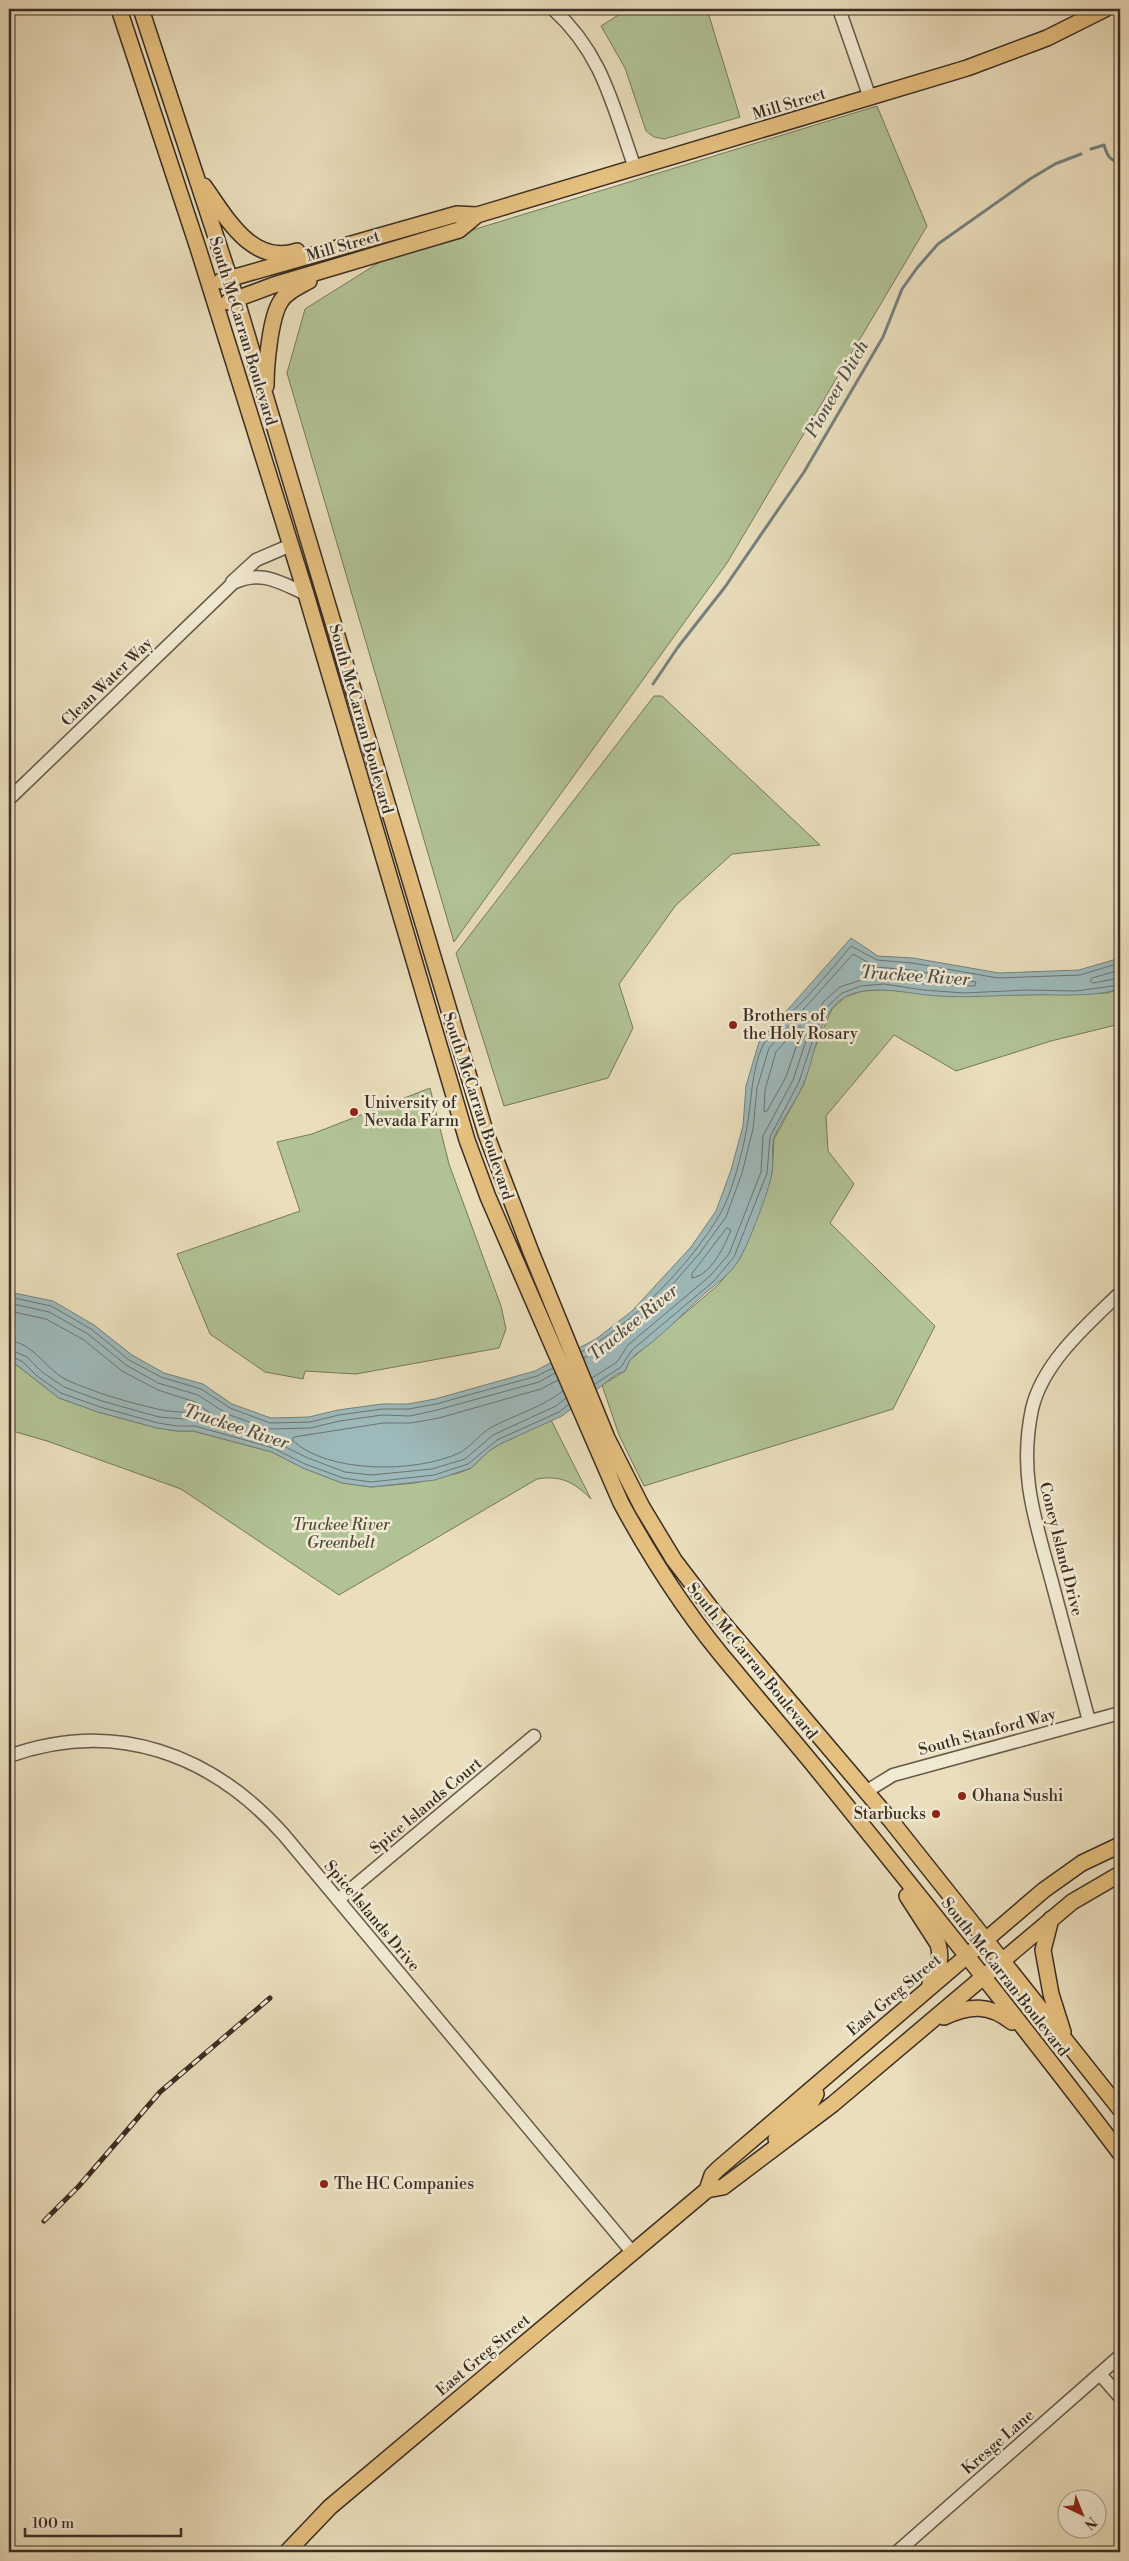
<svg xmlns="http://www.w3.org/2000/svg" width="1129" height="2561" font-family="'Libre Bodoni',serif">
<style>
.green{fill:#b1c295;stroke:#76785c}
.water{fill:#9db9bb;stroke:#75817f}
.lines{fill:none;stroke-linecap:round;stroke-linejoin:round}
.shore{stroke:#6c7370;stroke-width:1}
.stream{stroke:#75817f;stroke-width:3}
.minor-casing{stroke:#66594a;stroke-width:15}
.major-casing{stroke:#3a2d24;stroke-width:18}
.minor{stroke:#f1ead3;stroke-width:12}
.major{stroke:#e5bf7e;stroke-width:15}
.rail-casing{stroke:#3a2d24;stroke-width:5}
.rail{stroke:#f1ead3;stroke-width:3;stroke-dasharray:9;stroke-linecap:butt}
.poi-dot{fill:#8f2418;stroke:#f1ead3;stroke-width:2}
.labels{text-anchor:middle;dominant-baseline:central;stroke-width:5;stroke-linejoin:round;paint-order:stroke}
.street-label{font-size:16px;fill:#3a2d24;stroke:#f1ead3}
.poi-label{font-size:16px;fill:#3a2d24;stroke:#f1ead3;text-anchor:start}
.park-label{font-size:16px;font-style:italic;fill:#524b3b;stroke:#f1ead3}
.water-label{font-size:18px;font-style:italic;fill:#53504a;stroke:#f1ead3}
</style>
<rect width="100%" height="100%" fill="#eadebc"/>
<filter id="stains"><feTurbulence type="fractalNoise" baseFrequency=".004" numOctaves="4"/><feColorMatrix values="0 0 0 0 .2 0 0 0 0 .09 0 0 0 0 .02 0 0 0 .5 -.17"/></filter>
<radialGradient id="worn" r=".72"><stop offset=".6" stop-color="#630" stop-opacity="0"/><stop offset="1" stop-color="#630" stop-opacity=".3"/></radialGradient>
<path class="green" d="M 628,9 L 707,9 L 740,117 L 664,139 L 654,137 L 646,131 L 625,68 L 601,26 Z
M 877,106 L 927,226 L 727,563 L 454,942 L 287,373 L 305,309 L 391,255 Z
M 654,696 L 662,696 L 820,845 L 732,854 L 676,905 L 619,984 L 633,1028 L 608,1078 L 504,1106 L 456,953 Z
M 1120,989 L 1120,1024 L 1051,1041 L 956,1071 L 894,1035 L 826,1116 L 828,1151 L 854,1184 L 830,1223 L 935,1326 L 893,1409 L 644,1486 L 619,1435 L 602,1385 L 625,1371 L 630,1360 L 718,1285 L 739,1260 L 772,1174 L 774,1139 L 804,1084 L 810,1059 L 832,1009 L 845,997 L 862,991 L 881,990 L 1012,995 L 1107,993 Z
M 430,1088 L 449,1164 L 501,1306 L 506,1329 L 499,1348 L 356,1374 L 305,1371 L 303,1379 L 265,1372 L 210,1334 L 177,1254 L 300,1211 L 277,1142 L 312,1134 Z
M 9,1359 L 59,1398 L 98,1412 L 157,1428 L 177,1431 L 193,1431 L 272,1452 L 303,1468 L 342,1483 L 357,1485 L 371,1487 L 415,1483 L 459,1473 L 471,1468 L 489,1451 L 500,1444 L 551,1420 L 591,1499 C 574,1482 561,1475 537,1479 L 339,1595 L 181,1489 L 47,1441 L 9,1430 Z"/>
<path class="water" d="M 851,938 L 878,956 L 913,958 L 999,973 L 1079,970 L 1120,958 L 1120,989 C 1090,998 1058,994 1027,995 C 998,995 969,998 940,996 C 910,995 876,983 847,996 C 818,1010 815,1059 803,1085 C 795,1103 781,1120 774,1138 C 771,1149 774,1161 772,1172 C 770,1189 748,1245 739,1260 C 729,1276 714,1285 701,1297 C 680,1316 660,1338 636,1354 L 630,1360 L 625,1371 L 617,1374 L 562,1416 L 500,1444 L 489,1451 L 471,1468 L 435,1480 L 371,1487 L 342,1483 L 303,1468 L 272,1452 L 193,1431 L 177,1431 L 157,1428 L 98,1412 L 59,1398 L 9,1359 L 9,1292 L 53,1301 L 94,1325 L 132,1355 L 164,1373 L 203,1384 L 232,1404 L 271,1418 L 309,1417 L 338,1410 L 382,1404 L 408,1404 L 435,1399 L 535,1371 L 596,1339 L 632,1311 L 691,1247 L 716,1211 L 731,1170 L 743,1126 L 746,1086 L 759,1042 Z"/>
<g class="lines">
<path class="shore" d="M 1120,970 L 1092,978 L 1090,981 L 1093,983 L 1120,978
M 800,1026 L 802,1029 L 786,1077 L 767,1111 L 764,1112 L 765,1090 L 776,1052 Z
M 727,1228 L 731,1230 C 724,1247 711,1275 692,1278 L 692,1274 Z
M 9,1297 L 51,1306 L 91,1329 L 129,1360 L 161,1377 L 201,1389 L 230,1408 L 270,1423 L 310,1422 L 339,1415 L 382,1409 L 409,1409 L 436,1404 L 537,1376 L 553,1368
M 9,1303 L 49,1312 L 88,1334 L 126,1365 L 158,1383 L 198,1395 L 227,1414 L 269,1429 L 310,1428 L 340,1421 L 382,1415 L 410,1416 L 437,1410 L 539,1382 L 555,1373
M 9,1311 L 46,1319 L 84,1340 L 122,1371 L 158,1390 L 195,1402 L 210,1413 L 207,1415 C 192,1411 177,1413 162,1410 C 130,1403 99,1394 69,1381 C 47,1372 34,1342 9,1341
M 9,1349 L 27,1357 L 42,1372 L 64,1387 L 102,1401 L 159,1417 L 197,1420 L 275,1442 L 308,1458 L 345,1472 L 371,1475 L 432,1469 L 465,1459 L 493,1435 L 556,1406 L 566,1398
M 581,1352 C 631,1326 692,1263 720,1214 C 732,1194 743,1150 747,1127 C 752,1100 751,1071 763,1045 C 771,1031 792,1012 804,1000 C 820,983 836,964 851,946 L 877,960 L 912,963 L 998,978 L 1080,975 L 1120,963
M 9,1355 L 23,1362 L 37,1376 L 61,1393 L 100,1407 L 158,1423 L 177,1426 L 195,1426 L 273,1448 L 305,1464 L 343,1478 L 371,1482 L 434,1475 L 468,1464 L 497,1440 L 559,1412 L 569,1404
M 584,1358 L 602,1348 L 639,1320 L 664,1294 L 699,1254 L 726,1217 L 742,1173 L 753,1129 L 757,1088 L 769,1048 L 853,954 L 876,967 L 911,970 L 976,982 L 975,986 L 924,984 L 885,978 L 861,980 L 840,987 L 824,1001 L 811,1026 L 793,1080 L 763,1136 L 761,1172 L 729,1254 L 710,1276 L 628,1345 L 617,1362 L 592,1378
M 558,1380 L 541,1389 L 439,1418 L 411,1423 L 383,1423 L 294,1437 L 292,1440 C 328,1474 416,1473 459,1453 C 471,1447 479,1434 492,1427 C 515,1415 542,1407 563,1391
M 595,1384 L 621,1367 L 632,1350 L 714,1281 L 734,1257 L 767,1173 L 770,1137 L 799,1082 L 817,1027 L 828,1006 L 842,993 L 861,986 L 884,984 L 923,990 L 964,993 L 1027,990 L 1076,991 L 1120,985"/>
<path class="stream" d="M 1091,149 L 1104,145 C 1107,155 1109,160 1120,163
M 653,684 L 678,647 L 725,587 L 804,472 L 883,337 L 902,289 L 917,268 L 938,244 L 1030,179 L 1055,164 L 1081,154"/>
<defs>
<path id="minor" d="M 553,9 C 603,54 613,107 635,168
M 839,9 L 870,98
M 232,582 L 256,560 L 291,545
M 9,799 L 233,583 C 261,569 281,583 306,594
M 1089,1721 C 1077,1676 1065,1631 1053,1586 C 1036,1522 1018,1476 1032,1409 C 1043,1362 1087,1325 1120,1293
M 9,1756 C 115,1718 212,1754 284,1835 L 632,2252
M 867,1791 L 893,1775 L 1120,1713
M 338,1900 L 534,1736
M 1100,2374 L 1120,2397
M 897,2552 L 1120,2356"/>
<path id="major" d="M 119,9 L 198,248 L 306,594 L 467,1140 L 488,1197 L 621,1503 C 653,1562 690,1619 734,1670 C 761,1703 789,1735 816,1768 C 919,1895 1022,2023 1120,2153
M 141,9 L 236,298 L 486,1134 L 531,1252 L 607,1438 L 642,1507 L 674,1560 L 713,1611 L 892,1822 L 1120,2109
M 204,186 C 226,217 252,266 297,251
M 221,281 L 457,214 L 477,215 L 967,68 L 1047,38 L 1105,9
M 228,302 L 274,285 L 459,230 L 477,215
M 266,386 C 266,367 270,317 281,301 C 287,291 300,286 309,281
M 907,1896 L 938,1944 C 942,1959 940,1971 930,1983
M 1051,1919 L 1043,1950 L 1051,1994 L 1063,2032
M 944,2017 C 970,2005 989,2004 1012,2022
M 776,2139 L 808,2108 L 816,2094 L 814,2088
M 707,2190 L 723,2187 L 833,2104 L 1072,1902 L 1120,1874
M 287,2552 L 330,2507 L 707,2190 L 712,2175 L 718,2169 L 1044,1890 L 1082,1863 L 1120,1845"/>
</defs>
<use href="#minor" class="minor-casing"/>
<use href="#major" class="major-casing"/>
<use href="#minor" class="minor"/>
<use href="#major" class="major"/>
<defs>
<path id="rail" d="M 44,2221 L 79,2186 L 160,2092 L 270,1998"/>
</defs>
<use href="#rail" class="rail-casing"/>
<use href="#rail" class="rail"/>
</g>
<g class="poi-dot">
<circle cx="733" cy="1025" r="5"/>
<circle cx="354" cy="1112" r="5"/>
<circle cx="962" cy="1796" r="5"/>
<circle cx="936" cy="1814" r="5"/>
<circle cx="324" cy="2184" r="5"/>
</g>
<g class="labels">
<g class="street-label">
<text transform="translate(789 104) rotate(-17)">Mill Street</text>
<text transform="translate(343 246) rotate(-16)">Mill Street</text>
<text transform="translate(243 331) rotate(73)">South McCarran Boulevard</text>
<text transform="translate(107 682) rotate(-44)">Clean Water Way</text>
<text transform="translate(361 719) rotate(74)">South McCarran Boulevard</text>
<text transform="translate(478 1106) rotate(72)">South McCarran Boulevard</text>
<text transform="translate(1061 1549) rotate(76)">Coney Island Drive</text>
<text transform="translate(752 1661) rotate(51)">South McCarran Boulevard</text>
<text transform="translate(987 1732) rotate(-15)">South Stanford Way</text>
<text transform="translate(426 1806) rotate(-40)">Spice Islands Court</text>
<text transform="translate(372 1916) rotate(50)">Spice Islands Drive</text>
<text transform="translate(1005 1977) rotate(52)">South McCarran Boulevard</text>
<text transform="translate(894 1995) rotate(-40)">East Greg Street</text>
<text transform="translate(483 2355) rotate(-40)">East Greg Street</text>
<text transform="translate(998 2442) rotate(-41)">Kresge Lane</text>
</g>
<g class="poi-label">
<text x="743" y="1016">Brothers of<tspan x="743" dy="18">the Holy Rosary</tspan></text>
<text x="364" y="1103">University of<tspan x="364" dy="18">Nevada Farm</tspan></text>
<text x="972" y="1796">Ohana Sushi</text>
<text x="926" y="1814" text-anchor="end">Starbucks</text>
<text x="334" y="2184">The HC Companies</text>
</g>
<g class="park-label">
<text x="341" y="1525">Truckee River<tspan x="341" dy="18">Greenbelt</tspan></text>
</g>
<g class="water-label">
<text transform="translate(837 389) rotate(-60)">Pioneer Ditch</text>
<text transform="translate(915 976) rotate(4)">Truckee River</text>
<text transform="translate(633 1323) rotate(-39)">Truckee River</text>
<text transform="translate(236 1427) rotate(18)">Truckee River</text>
</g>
</g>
<rect width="1129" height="2561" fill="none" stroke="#eadebc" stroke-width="30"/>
<rect x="10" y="10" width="1109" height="2541" fill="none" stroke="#3a2d24" stroke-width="2.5"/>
<rect x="15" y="15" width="1099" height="2531" fill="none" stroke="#3a2d24"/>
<g transform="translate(1082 2514) rotate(137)"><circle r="24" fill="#f1ead3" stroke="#a89e8d"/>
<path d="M0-4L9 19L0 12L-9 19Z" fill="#8f2418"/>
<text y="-8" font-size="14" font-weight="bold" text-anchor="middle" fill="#3a2d24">N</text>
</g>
<path d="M25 2528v8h156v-8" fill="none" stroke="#3a2d24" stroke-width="2.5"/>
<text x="32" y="2528" font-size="15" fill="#3a2d24" stroke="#f1ead3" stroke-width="4" paint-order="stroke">100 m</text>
<rect width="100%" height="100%" filter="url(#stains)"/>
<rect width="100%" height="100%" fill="url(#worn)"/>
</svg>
